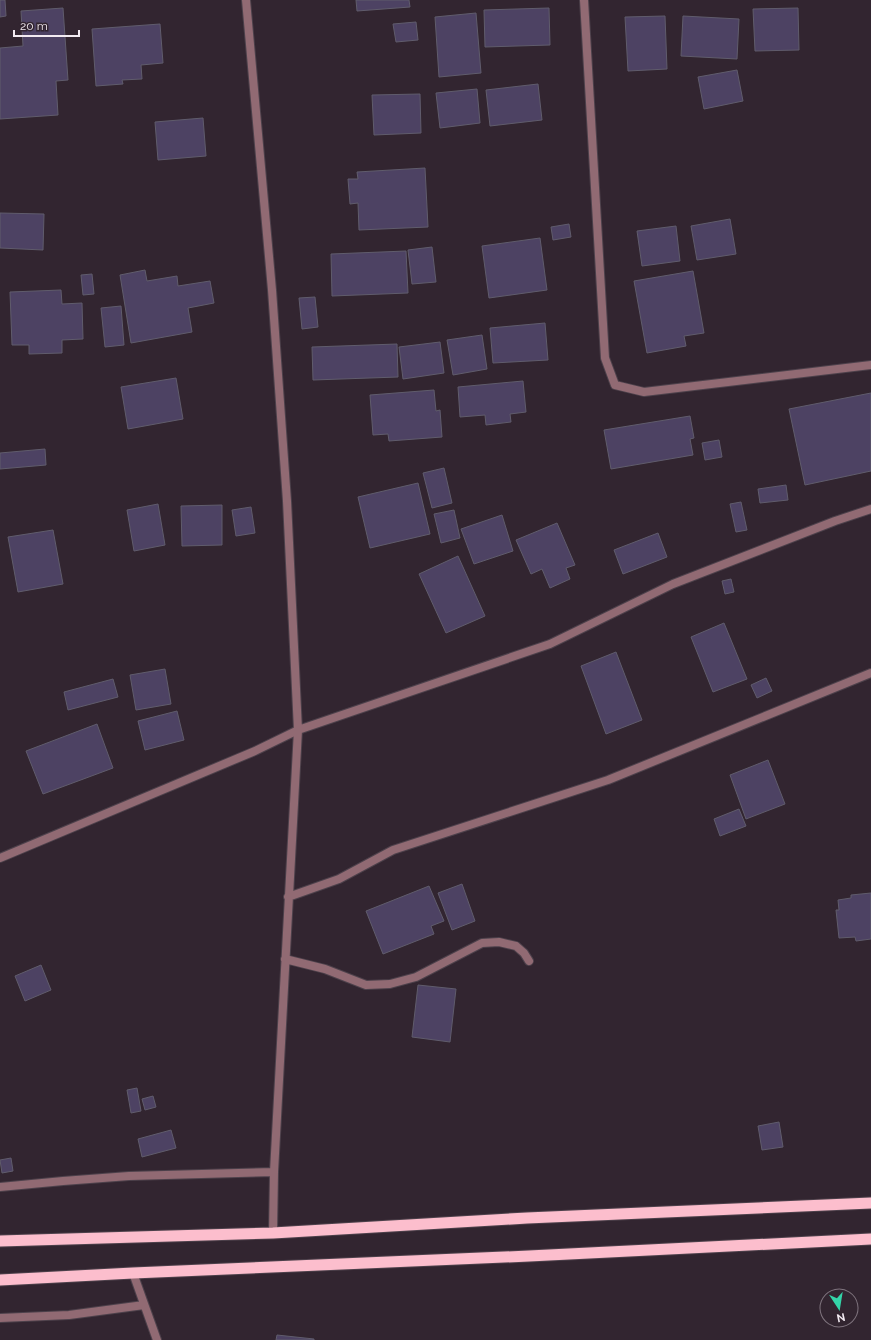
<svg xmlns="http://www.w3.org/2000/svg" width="871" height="1340" font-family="Raleway,sans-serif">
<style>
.building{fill:#4d4263;stroke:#605c6c}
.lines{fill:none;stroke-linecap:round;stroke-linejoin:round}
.minor-casing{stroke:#4d414b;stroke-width:10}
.trunk-casing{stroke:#4d414b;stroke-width:13}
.minor{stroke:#916a73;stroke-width:8}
.trunk{stroke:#fcbecd;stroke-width:11}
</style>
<rect width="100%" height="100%" fill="#322530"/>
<path class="building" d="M 0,0 L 5,0 L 6,16 L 0,17 Z
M 356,0 L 409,0 L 410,7 L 357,11 Z
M 63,8 L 68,80 L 56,81 L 58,115 L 0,119 L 0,48 L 23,46 L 21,11 Z
M 549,8 L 550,45 L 485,47 L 484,10 Z
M 798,8 L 799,50 L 755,51 L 753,9 Z
M 476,13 L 481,73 L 439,77 L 435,17 Z
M 665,16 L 667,69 L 628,71 L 625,17 Z
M 683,16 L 739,19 L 737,59 L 681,56 Z
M 416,22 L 418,40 L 396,42 L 393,24 Z
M 160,24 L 163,63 L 141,65 L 142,79 L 122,80 L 123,84 L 96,86 L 92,29 Z
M 737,70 L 743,101 L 704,109 L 698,77 Z
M 538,84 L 542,120 L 490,126 L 486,90 Z
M 477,89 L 480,123 L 440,128 L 436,93 Z
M 420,94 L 421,133 L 374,135 L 372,95 Z
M 203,118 L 206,156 L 158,160 L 155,122 Z
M 425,168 L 428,227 L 359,230 L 358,203 L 350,204 L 348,179 L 358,179 L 357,172 Z
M 0,213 L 44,214 L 43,250 L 0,248 Z
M 730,219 L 736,254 L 697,260 L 691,226 Z
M 569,224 L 571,237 L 553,240 L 551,227 Z
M 676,226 L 680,261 L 642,266 L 637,231 Z
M 540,238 L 547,290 L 489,298 L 482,246 Z
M 432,247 L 436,282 L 412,284 L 408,250 Z
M 406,251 L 408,293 L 332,296 L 331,254 Z
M 145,270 L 147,281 L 177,276 L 178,286 L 210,281 L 214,303 L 188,308 L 192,332 L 131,343 L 120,275 Z
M 693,271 L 704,333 L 684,336 L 686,346 L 647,353 L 634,281 Z
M 92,274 L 94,294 L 83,295 L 81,275 Z
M 61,290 L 62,304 L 82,303 L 83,339 L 62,340 L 62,353 L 29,354 L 29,345 L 12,345 L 10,292 Z
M 315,297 L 318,327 L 302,329 L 299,298 Z
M 121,306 L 124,345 L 105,347 L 101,308 Z
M 545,323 L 548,360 L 493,363 L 490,328 Z
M 482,335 L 487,369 L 453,375 L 447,340 Z
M 440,342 L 444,373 L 403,379 L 399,347 Z
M 397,344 L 398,377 L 313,380 L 312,347 Z
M 176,378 L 183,419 L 128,429 L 121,387 Z
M 523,381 L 526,412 L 510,414 L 511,422 L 486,425 L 485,415 L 460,417 L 458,387 Z
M 434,390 L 436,411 L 440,410 L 442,437 L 389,441 L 388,434 L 373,435 L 370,395 Z
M 871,393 L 871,471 L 805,485 L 789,409 Z
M 690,416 L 694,438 L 690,439 L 693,455 L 611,469 L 604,430 Z
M 719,440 L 722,457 L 705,460 L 702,443 Z
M 45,449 L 46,465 L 0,469 L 0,453 Z
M 444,468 L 452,503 L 432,508 L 423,473 Z
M 418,483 L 430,534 L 370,548 L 358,497 Z
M 786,485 L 788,500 L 760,503 L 758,489 Z
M 741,502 L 747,530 L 736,532 L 730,504 Z
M 158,504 L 165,545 L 134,551 L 127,510 Z
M 222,505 L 222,545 L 182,546 L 181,506 Z
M 251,507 L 255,533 L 236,536 L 232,510 Z
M 454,510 L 460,538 L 441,543 L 434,514 Z
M 502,515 L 513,551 L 474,564 L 461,529 Z
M 557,523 L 575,565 L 566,568 L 570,579 L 550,588 L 542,569 L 531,574 L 516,540 Z
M 53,530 L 63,584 L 18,592 L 8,537 Z
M 658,533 L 667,557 L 623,574 L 614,550 Z
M 458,556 L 485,616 L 446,633 L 419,574 Z
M 731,579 L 734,592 L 725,594 L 722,581 Z
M 724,623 L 747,679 L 713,692 L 691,637 Z
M 616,652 L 642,720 L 606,734 L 581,666 Z
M 165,669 L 171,704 L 136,710 L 130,675 Z
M 766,678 L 772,691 L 757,698 L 751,685 Z
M 113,679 L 118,697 L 68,710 L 64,692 Z
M 177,711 L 184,740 L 145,750 L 138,721 Z
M 97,724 L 113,768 L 43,794 L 26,751 Z
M 768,760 L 785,804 L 746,819 L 730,775 Z
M 739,809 L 746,826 L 720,836 L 714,819 Z
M 462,884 L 475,921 L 452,930 L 438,893 Z
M 429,886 L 444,921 L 431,926 L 434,934 L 383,954 L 366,911 Z
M 871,893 L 871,939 L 856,941 L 855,937 L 839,938 L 836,910 L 839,910 L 838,900 L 851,898 L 851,895 Z
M 41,965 L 51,990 L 25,1001 L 15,976 Z
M 418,985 L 456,989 L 450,1042 L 412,1037 Z
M 137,1088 L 141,1111 L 131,1113 L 127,1090 Z
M 153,1096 L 156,1107 L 145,1110 L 142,1099 Z
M 779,1122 L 783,1147 L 762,1150 L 758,1126 Z
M 171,1130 L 176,1148 L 142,1157 L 138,1139 Z
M 11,1158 L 13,1171 L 2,1173 L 0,1160 Z
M 277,1335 L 314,1339 L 314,1340 L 276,1340 Z"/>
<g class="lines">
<defs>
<path id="minor" d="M 246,0 L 272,290 L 287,501 L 298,730 L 274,1172 L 273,1233
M 584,0 L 605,358 L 615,385 L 644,392 L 871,365
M 0,858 L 255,751 L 298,730 L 550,644 L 673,584 L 835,521 L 871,509
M 288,897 L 339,879 L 393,850 L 608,780 L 871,673
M 285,959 L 325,969 L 366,985 L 390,984 L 416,977 L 482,943 L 499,942 L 516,946 L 524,953 L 529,961
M 0,1187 L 63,1181 L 129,1176 L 274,1172
M 133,1273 L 157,1340
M 0,1318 L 69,1315 L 144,1305"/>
<path id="trunk" d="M 0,1241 L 273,1233 L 527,1218 L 871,1203
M 0,1280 L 133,1273 L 529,1256 L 871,1239"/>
</defs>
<use href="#minor" class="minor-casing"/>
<use href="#trunk" class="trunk-casing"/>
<use href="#minor" class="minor"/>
<use href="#trunk" class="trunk"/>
</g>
<g transform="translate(839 1308) rotate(168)"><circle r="19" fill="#322530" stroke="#7f747e"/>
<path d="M0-3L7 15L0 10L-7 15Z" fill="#34d4a8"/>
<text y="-6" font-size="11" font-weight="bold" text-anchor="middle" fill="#f3ebf2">N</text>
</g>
<path d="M14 30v6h65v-6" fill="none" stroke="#f3ebf2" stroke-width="2"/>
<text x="20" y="30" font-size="12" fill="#f3ebf2" stroke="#322530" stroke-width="3" paint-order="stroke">20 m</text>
</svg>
